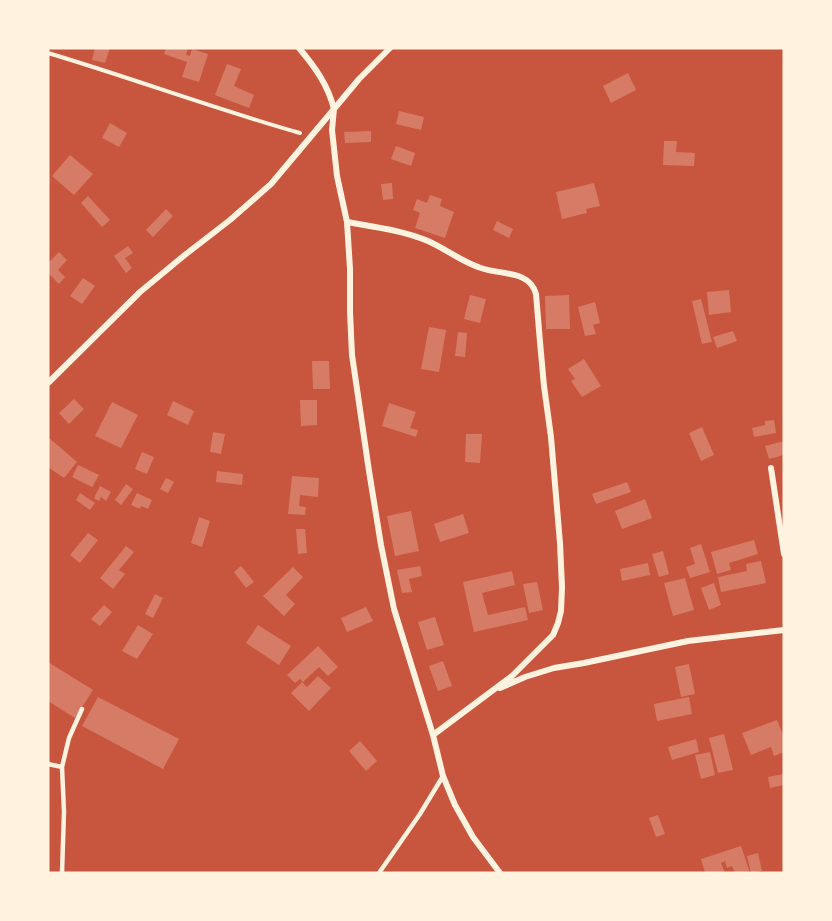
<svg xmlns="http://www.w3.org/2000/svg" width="832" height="921" font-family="Commissioner,sans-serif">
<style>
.building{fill:#d67c66}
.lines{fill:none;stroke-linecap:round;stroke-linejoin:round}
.path{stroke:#fff3e0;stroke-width:4}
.service{stroke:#fff3e0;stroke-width:4.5}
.minor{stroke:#fff3e0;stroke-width:6}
</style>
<rect width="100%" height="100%" fill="#c8553d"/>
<path class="building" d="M 95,48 L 110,48 L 105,63 L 92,60 Z
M 166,48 L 188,48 L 186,55 L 190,56 L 192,49 L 208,54 L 199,82 L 182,77 L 187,62 L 164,54 Z
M 227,64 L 241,69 L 234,86 L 254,95 L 249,108 L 215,95 Z
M 628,73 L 636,90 L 611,103 L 603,86 Z
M 399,111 L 424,117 L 421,130 L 396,124 Z
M 110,123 L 127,133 L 119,147 L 102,138 Z
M 371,131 L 371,142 L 345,143 L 344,132 Z
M 664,141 L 677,141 L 676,152 L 695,153 L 694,166 L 663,165 Z
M 396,146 L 415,153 L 411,166 L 391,159 Z
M 70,155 L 93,174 L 74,195 L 52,176 Z
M 392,183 L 393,199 L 383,200 L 381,184 Z
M 594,183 L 600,206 L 586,209 L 587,213 L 562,219 L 556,192 Z
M 430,195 L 442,199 L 440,206 L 454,212 L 445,238 L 415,228 L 420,213 L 413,210 L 417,199 L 427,203 Z
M 88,196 L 110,220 L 102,227 L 81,203 Z
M 166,209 L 173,216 L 153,237 L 146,230 Z
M 497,221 L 513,229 L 509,238 L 493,230 Z
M 128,246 L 133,253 L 125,258 L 132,268 L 126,273 L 114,256 Z
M 59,252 L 67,260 L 58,270 L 65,277 L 59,284 L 48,273 L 48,263 Z
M 83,278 L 95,286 L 82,304 L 70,296 Z
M 729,290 L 731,312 L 709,315 L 707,292 Z
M 470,295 L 486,299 L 480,323 L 464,319 Z
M 569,295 L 570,329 L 546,329 L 545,296 Z
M 701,299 L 712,342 L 702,344 L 692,301 Z
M 595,302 L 600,323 L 593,325 L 596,334 L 585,336 L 578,307 Z
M 429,327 L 446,330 L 439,372 L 421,369 Z
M 733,331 L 737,341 L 717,348 L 713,337 Z
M 458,332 L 467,333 L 465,357 L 455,356 Z
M 584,359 L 601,386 L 582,397 L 571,381 L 575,379 L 568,369 Z
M 312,361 L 329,361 L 330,389 L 313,389 Z
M 74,399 L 84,409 L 69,424 L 59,413 Z
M 300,400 L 317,400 L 317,425 L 301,426 Z
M 173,401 L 194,411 L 188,425 L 167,415 Z
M 112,402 L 138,415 L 121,448 L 95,436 Z
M 389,403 L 416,412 L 410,428 L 418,430 L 416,437 L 382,426 Z
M 774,420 L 776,433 L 754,437 L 752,428 L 765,425 L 765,421 Z
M 702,427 L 714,455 L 701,461 L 689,433 Z
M 213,432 L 225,434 L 221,454 L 210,452 Z
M 466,434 L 482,434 L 480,463 L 465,462 Z
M 48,437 L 77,462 L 64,478 L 48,467 Z
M 784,441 L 784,455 L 769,459 L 765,446 Z
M 142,452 L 154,457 L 147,474 L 135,469 Z
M 78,465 L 99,475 L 92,487 L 72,477 Z
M 217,471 L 243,474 L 242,485 L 216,482 Z
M 292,476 L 319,478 L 318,497 L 300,495 L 299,506 L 306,507 L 305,515 L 288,514 Z
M 166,478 L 174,482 L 168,493 L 160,489 Z
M 627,482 L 631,492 L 596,504 L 592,494 Z
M 126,484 L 133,489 L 121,505 L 115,500 Z
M 100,486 L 111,492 L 106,501 L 101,497 L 99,501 L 94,498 Z
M 80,493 L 95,503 L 90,510 L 76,500 Z
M 137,493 L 152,500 L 148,509 L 141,506 L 140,509 L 131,505 Z
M 645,499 L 652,518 L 622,529 L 615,511 Z
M 411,511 L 419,551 L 395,556 L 387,516 Z
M 463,514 L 469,533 L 440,542 L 434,524 Z
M 199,517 L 210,521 L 202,547 L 191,543 Z
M 296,529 L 305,529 L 307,553 L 298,554 Z
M 88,533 L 98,540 L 80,563 L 70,555 Z
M 754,540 L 758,554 L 729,563 L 731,570 L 717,574 L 711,552 Z
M 701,544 L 710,572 L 690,578 L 686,567 L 695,564 L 690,548 Z
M 126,546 L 134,552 L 119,570 L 125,574 L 113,589 L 100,578 Z
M 663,551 L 669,574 L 659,577 L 652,554 Z
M 761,561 L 766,583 L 721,592 L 718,577 L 747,571 L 746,564 Z
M 648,563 L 650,575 L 622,581 L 620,569 Z
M 241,566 L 254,582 L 246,588 L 234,572 Z
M 420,566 L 422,576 L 409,579 L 412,592 L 402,593 L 397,570 Z
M 293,567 L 303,577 L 286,595 L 295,604 L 284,616 L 263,596 Z
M 512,571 L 515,585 L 482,593 L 488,615 L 525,607 L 528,620 L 474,632 L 463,582 Z
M 685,578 L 694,610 L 673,616 L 664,583 Z
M 537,582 L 543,610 L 529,613 L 523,584 Z
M 714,583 L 721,605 L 709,610 L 701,588 Z
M 155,594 L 163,598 L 153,618 L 145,614 Z
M 104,605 L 112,612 L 100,626 L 91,619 Z
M 366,607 L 373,621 L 347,632 L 341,618 Z
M 435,617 L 444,645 L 427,650 L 418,622 Z
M 138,625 L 153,634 L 137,659 L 122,651 Z
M 258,625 L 291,646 L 279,665 L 246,643 Z
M 318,646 L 338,667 L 328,676 L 319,667 L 303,682 L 300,679 L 295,683 L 287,675 Z
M 443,661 L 452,686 L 438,691 L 429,666 Z
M 48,662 L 93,690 L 75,718 L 48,701 Z
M 689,664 L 695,694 L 681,697 L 675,667 Z
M 318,676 L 331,688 L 309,711 L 291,693 L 302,682 L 307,687 Z
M 98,697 L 179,739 L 163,769 L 82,726 Z
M 689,697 L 692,714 L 657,721 L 654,704 Z
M 777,720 L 784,738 L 784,752 L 774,756 L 771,747 L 751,755 L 742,733 Z
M 724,734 L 733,770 L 718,773 L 709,738 Z
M 696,739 L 699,752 L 672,760 L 668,747 Z
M 360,741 L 377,761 L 366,771 L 349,751 Z
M 710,752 L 715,775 L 701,779 L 695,755 Z
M 784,774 L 784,785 L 770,788 L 768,777 Z
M 658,815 L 665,834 L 656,837 L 649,818 Z
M 741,846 L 750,873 L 735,873 L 732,866 L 727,868 L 725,861 L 721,863 L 725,873 L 705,873 L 701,859 Z
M 758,853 L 762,871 L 751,873 L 747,856 Z"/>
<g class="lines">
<path class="path" d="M 48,53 C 132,78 215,109 300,133"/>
<path class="service" d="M 48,764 L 62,767
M 62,873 L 64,812 L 62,767 L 69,738 L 82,709
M 379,873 L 420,814 L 443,776"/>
<path class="minor" d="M 390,48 L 359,79 L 334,109 L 332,130 L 337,176 L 347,222 L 350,269 L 350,312 L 352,355 L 369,471 L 381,545 L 394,609 L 433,735 L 443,776 L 455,805 L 473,837 L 500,873
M 347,222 C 374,227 402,230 428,241 C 446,249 462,262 481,268 C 500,275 530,270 536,294 L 540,342 L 544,386 L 551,437 L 560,543 L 562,587 L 561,611 L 558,623 L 553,635 L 512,676 L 433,735
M 48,383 L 140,292 L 186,254 L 230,220 L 271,184 L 334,109 C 328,85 315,67 299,48
M 771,468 L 784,554
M 500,688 L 525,677 L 554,668 L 584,663 L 688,641 L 784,630"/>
</g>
<rect width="832" height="921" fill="none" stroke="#fff3e0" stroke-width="99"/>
</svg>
